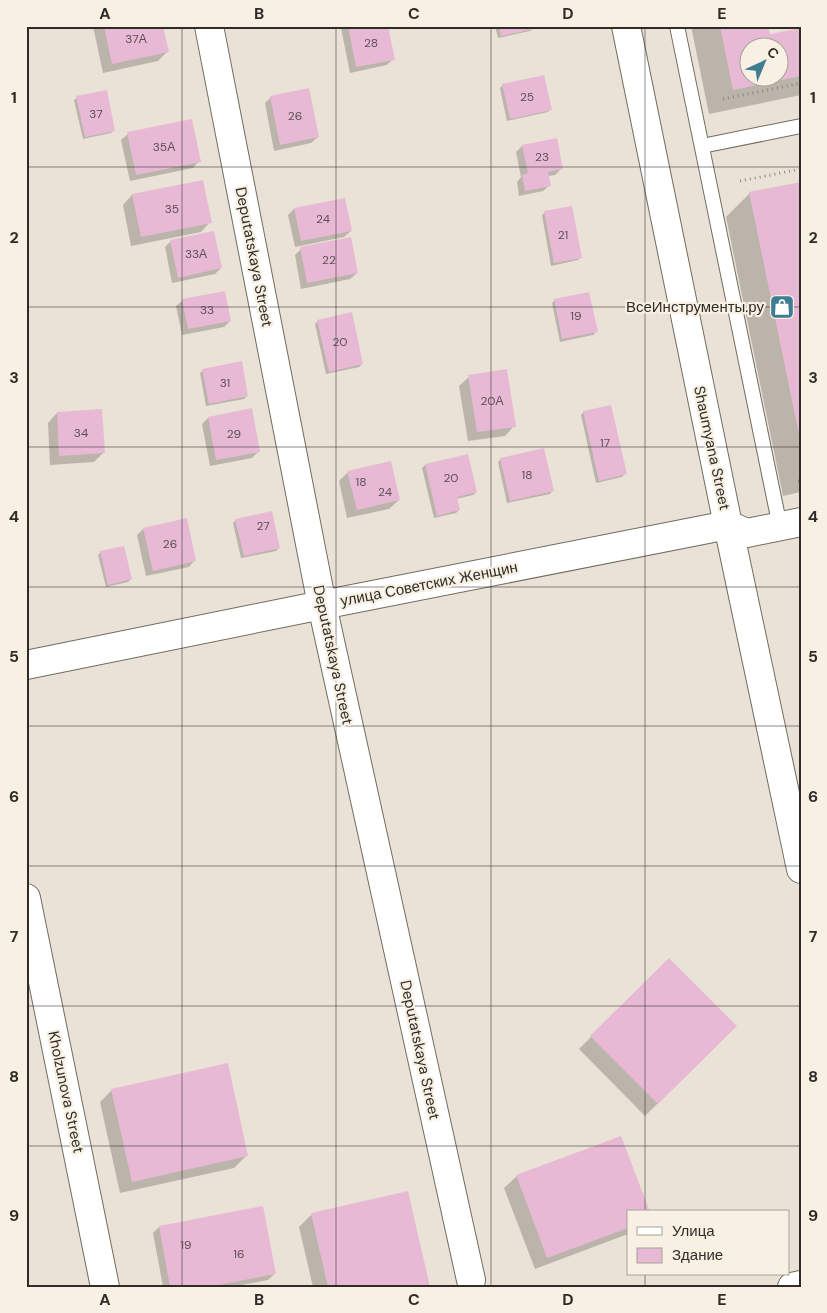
<svg xmlns="http://www.w3.org/2000/svg" width="827" height="1313" font-family="'DM Sans',sans-serif">
<style>
.shadow{fill:#0003;fill-rule:evenodd}
.building{fill:#e8b9d4;fill-rule:evenodd}
.lines{fill:none;stroke-linecap:round;stroke-linejoin:round}
.service-casing{stroke:#726c60;stroke-width:16}
.minor-casing{stroke:#726c60;stroke-width:30}
.tertiary-casing{stroke:#726c60;stroke-width:30}
.secondary-casing{stroke:#726c60;stroke-width:30}
.path{stroke:#8d8880;stroke-width:3;stroke-dasharray:1 4;stroke-linecap:butt}
.service{stroke:#fff;stroke-width:14}
.minor{stroke:#fff;stroke-width:28}
.tertiary{stroke:#fff;stroke-width:28}
.secondary{stroke:#fff;stroke-width:28}
.grid{fill:none;stroke:#2f2c28;stroke-width:1;stroke-opacity:0.55}
.labels{text-anchor:middle;dominant-baseline:central;stroke-width:4.5;stroke-linejoin:round;paint-order:stroke}
.number-label{font-size:12px;fill:#5d4f53}
.street-label{font-size:15px;fill:#2f2c28;stroke:#f7f0e3}
.poi-label{font-size:15px;fill:#2f2c28;stroke:#f7f0e3;text-anchor:end}
.neatline{fill:none;stroke:#2f2c28;stroke-width:2}
.grid-label{font-size:16px;text-anchor:middle;font-weight:bold;fill:#2f2c28}
</style>
<rect width="100%" height="100%" fill="#eae2d6"/>
<path class="shadow" d="M 93,26 L 162,26 L 167,52 L 158,61 L 103,73 Z
M 343,26 L 387,26 L 393,59 L 387,65 L 350,73 L 341,28 Z
M 495,26 L 532,26 L 533,28 L 530,31 L 498,38 Z
M 691,26 L 767,26 L 769,36 L 801,29 L 801,95 L 709,114 ZM 750,48 L 780,48 L 780,78 L 750,78 Z
M 503,85 L 550,109 L 548,112 L 507,121 L 500,88 Z
M 271,97 L 318,137 L 311,143 L 274,151 L 265,103 Z
M 77,98 L 114,130 L 111,133 L 83,139 L 74,100 Z
M 128,134 L 199,161 L 193,168 L 130,181 L 121,140 Z
M 522,146 L 561,169 L 555,175 L 548,176 L 550,185 L 543,191 L 519,196 L 517,182 L 521,177 L 516,152 Z
M 202,181 L 210,222 L 201,232 L 131,246 L 123,205 L 132,195 Z
M 801,183 L 801,492 L 783,496 L 726,217 L 750,193 Z
M 294,209 L 351,231 L 344,237 L 295,247 L 288,215 Z
M 545,212 L 581,257 L 578,260 L 551,266 L 542,215 Z
M 171,241 L 221,268 L 215,274 L 172,283 L 165,247 Z
M 301,249 L 357,273 L 350,279 L 301,289 L 295,255 Z
M 183,300 L 230,321 L 224,327 L 182,335 L 176,306 Z
M 555,300 L 596,332 L 593,335 L 560,342 L 552,303 Z
M 318,321 L 362,364 L 359,367 L 326,374 L 315,324 Z
M 203,370 L 247,396 L 244,399 L 206,406 L 200,373 Z
M 469,377 L 514,426 L 505,436 L 468,441 L 459,386 Z
M 584,412 L 625,474 L 622,477 L 596,483 L 581,415 Z
M 57,413 L 103,453 L 94,462 L 50,465 L 48,423 Z
M 208,418 L 259,451 L 252,458 L 210,466 L 202,424 Z
M 467,455 L 476,492 L 473,495 L 456,499 L 459,510 L 456,513 L 434,518 L 422,468 L 425,465 Z
M 501,459 L 552,491 L 550,494 L 507,503 L 498,462 Z
M 348,472 L 399,500 L 389,509 L 347,518 L 339,481 Z
M 236,520 L 279,548 L 276,551 L 241,558 L 233,523 Z
M 143,529 L 195,560 L 189,567 L 146,576 L 137,535 Z
M 101,552 L 131,579 L 128,582 L 106,587 L 98,555 Z
M 669,959 L 736,1026 L 645,1116 L 579,1049 Z
M 112,1090 L 247,1155 L 234,1168 L 120,1193 L 100,1102 Z
M 517,1176 L 628,1212 L 628,1234 L 535,1269 L 504,1188 Z
M 311,1215 L 429,1287 L 313,1287 L 299,1227 Z
M 159,1227 L 275,1273 L 268,1280 L 231,1287 L 163,1287 L 153,1233 Z"/>
<path class="building" d="M 104,26 L 163,26 L 169,52 L 112,64 Z
M 348,26 L 388,26 L 395,60 L 356,67 Z
M 499,26 L 534,26 L 534,29 L 501,36 Z
M 720,26 L 768,26 L 770,34 L 801,28 L 801,76 L 733,90 ZM 750,48 L 780,48 L 780,78 L 750,78 Z
M 544,75 L 552,110 L 510,119 L 502,84 Z
M 309,88 L 319,137 L 280,145 L 270,96 Z
M 107,90 L 115,131 L 85,137 L 76,96 Z
M 192,119 L 201,162 L 136,175 L 127,132 Z
M 557,138 L 563,169 L 548,172 L 551,186 L 525,191 L 522,175 L 528,173 L 522,145 Z
M 203,180 L 212,223 L 141,237 L 132,194 Z
M 801,182 L 801,439 L 800,439 L 749,192 Z
M 345,198 L 352,231 L 301,241 L 294,208 Z
M 572,206 L 582,258 L 554,263 L 544,211 Z
M 214,231 L 222,268 L 178,278 L 170,240 Z
M 351,237 L 358,273 L 307,283 L 300,247 Z
M 225,291 L 231,321 L 188,329 L 182,299 Z
M 589,292 L 598,332 L 562,339 L 554,299 Z
M 352,312 L 363,364 L 329,372 L 317,320 Z
M 242,361 L 248,396 L 209,404 L 202,369 Z
M 507,369 L 516,427 L 477,432 L 468,375 Z
M 611,405 L 627,474 L 599,481 L 583,411 Z
M 252,408 L 260,452 L 216,460 L 208,417 Z
M 102,409 L 105,453 L 59,456 L 57,412 Z
M 544,448 L 554,491 L 510,501 L 500,458 Z
M 468,454 L 477,492 L 457,497 L 460,510 L 437,516 L 425,464 Z
M 391,461 L 400,500 L 357,510 L 347,471 Z
M 272,511 L 280,548 L 244,556 L 235,519 Z
M 187,518 L 196,561 L 153,571 L 143,528 Z
M 124,546 L 132,579 L 108,585 L 100,551 Z
M 669,958 L 737,1026 L 658,1104 L 590,1036 Z
M 228,1063 L 248,1156 L 132,1182 L 111,1089 Z
M 621,1136 L 650,1212 L 628,1212 L 628,1228 L 547,1258 L 516,1175 Z
M 408,1191 L 430,1287 L 328,1287 L 311,1213 Z
M 263,1206 L 276,1274 L 208,1287 L 170,1287 L 159,1226 Z"/>
<g class="lines">
<defs>
<path id="service" d="M 677,26 L 780,527
M 702,146 L 801,126"/>
<path id="minor" d="M 209,26 L 322,605 L 471,1280
M 26,665 L 322,605 L 728,525 L 747,533 L 801,522
M 26,898 L 105,1287"/>
<path id="tertiary" d="M 626,26 L 728,525 L 801,869"/>
<path id="secondary" d="M 792,1287 L 801,1285"/>
</defs>
<use href="#service" class="service-casing"/>
<use href="#minor" class="minor-casing"/>
<use href="#tertiary" class="tertiary-casing"/>
<use href="#secondary" class="secondary-casing"/>
<path class="path" d="M 723,99 L 801,83
M 740,181 L 801,169
M 798,481 L 801,481"/>
<use href="#service" class="service"/>
<use href="#minor" class="minor"/>
<use href="#tertiary" class="tertiary"/>
<use href="#secondary" class="secondary"/>
</g>
<path class="grid" d="M 182,26 L 182,1287M 336,26 L 336,1287M 491,26 L 491,1287M 645,26 L 645,1212M 26,167 L 801,167M 26,307 L 801,307M 26,447 L 801,447M 26,587 L 801,587M 26,726 L 801,726M 26,866 L 801,866M 26,1006 L 801,1006M 26,1146 L 801,1146M 645,1274 L 645,1287"/>
<defs>
<symbol id="shop-square" viewBox="-11 -11 22 22"><rect x="-9" y="-9" width="18" height="18" rx="4" fill="#3f7d93" stroke="#f7f0e3"/><path d="M-5-2.5h2.3a2.7 3.5 0 0 1 5.4 0H5L5.5 6h-11ZM-1.5-2.5h3a1.5 2.3 0 0 0-3 0Z" fill="#fff"/></symbol>
</defs>
<g fill-rule="evenodd">
<use href="#shop-square" x="768" y="293" width="28" height="28"/>
</g>
<g class="labels">
<g class="number-label">
<text x="136" y="39">37А</text>
<text x="371" y="43">28</text>
<text x="527" y="97">25</text>
<text x="96" y="114">37</text>
<text x="295" y="116">26</text>
<text x="164" y="147">35А</text>
<text x="542" y="157">23</text>
<text x="172" y="209">35</text>
<text x="323" y="219">24</text>
<text x="563" y="235">21</text>
<text x="196" y="254">33А</text>
<text x="329" y="260">22</text>
<text x="207" y="310">33</text>
<text x="576" y="316">19</text>
<text x="340" y="342">20</text>
<text x="225" y="383">31</text>
<text x="492" y="401">20А</text>
<text x="81" y="433">34</text>
<text x="234" y="434">29</text>
<text x="605" y="443">17</text>
<text x="527" y="475">18</text>
<text x="451" y="478">20</text>
<text x="361" y="482">18</text>
<text x="385" y="492">24</text>
<text x="263" y="526">27</text>
<text x="170" y="544">26</text>
<text x="186" y="1245">19</text>
<text x="239" y="1254">16</text>
</g>
<g class="street-label">
<text transform="translate(254 257) rotate(79)">Deputatskaya Street</text>
<text transform="translate(712 448) rotate(78)">Shaumyana Street</text>
<text transform="translate(429 584) rotate(-11)">улица Советских Женщин</text>
<text transform="translate(333 655) rotate(78)">Deputatskaya Street</text>
<text transform="translate(420 1050) rotate(78)">Deputatskaya Street</text>
<text transform="translate(66 1092) rotate(78)">Kholzunova Street</text>
</g>
<g class="poi-label">
<text x="764" y="307">ВсеИнструменты.ру</text>
</g>
</g>
<rect width="827" height="1313" fill="none" stroke="#f7f0e3" stroke-width="55"/>
<rect x="627" y="1210" width="162" height="65" fill="#f7f0e3" stroke="#a7a298"/>
<rect x="637" y="1227" width="25" height="8" fill="#ffffff" stroke="#a7a298"/>
<text x="672" y="1236" font-size="15" fill="#2f2c28">Улица</text>
<rect x="637" y="1248" width="25" height="15" fill="#e8b9d4" stroke="#a7a298"/>
<text x="672" y="1260" font-size="15" fill="#2f2c28">Здание</text>
<g transform="translate(764 62) rotate(44)"><circle r="24" fill="#f7f0e3" stroke="#a7a298"/>
<path d="M0-4L9 19L0 12L-9 19Z" fill="#3f7d93"/>
<text y="-8" font-size="14" font-weight="bold" text-anchor="middle" fill="#2f2c28">С</text>
</g>
<rect x="28" y="28" width="772" height="1258" class="neatline"/>
<g class="grid-label">
<text x="105" y="19">A</text>
<text x="259" y="19">B</text>
<text x="414" y="19">C</text>
<text x="568" y="19">D</text>
<text x="722" y="19">E</text>
<text x="14" y="103">1</text>
<text x="813" y="103">1</text>
<text x="14" y="243">2</text>
<text x="813" y="243">2</text>
<text x="14" y="383">3</text>
<text x="813" y="383">3</text>
<text x="14" y="522">4</text>
<text x="813" y="522">4</text>
<text x="14" y="662">5</text>
<text x="813" y="662">5</text>
<text x="14" y="802">6</text>
<text x="813" y="802">6</text>
<text x="14" y="942">7</text>
<text x="813" y="942">7</text>
<text x="14" y="1082">8</text>
<text x="813" y="1082">8</text>
<text x="14" y="1221">9</text>
<text x="813" y="1221">9</text>
<text x="105" y="1305">A</text>
<text x="259" y="1305">B</text>
<text x="414" y="1305">C</text>
<text x="568" y="1305">D</text>
<text x="722" y="1305">E</text>
</g>
</svg>
